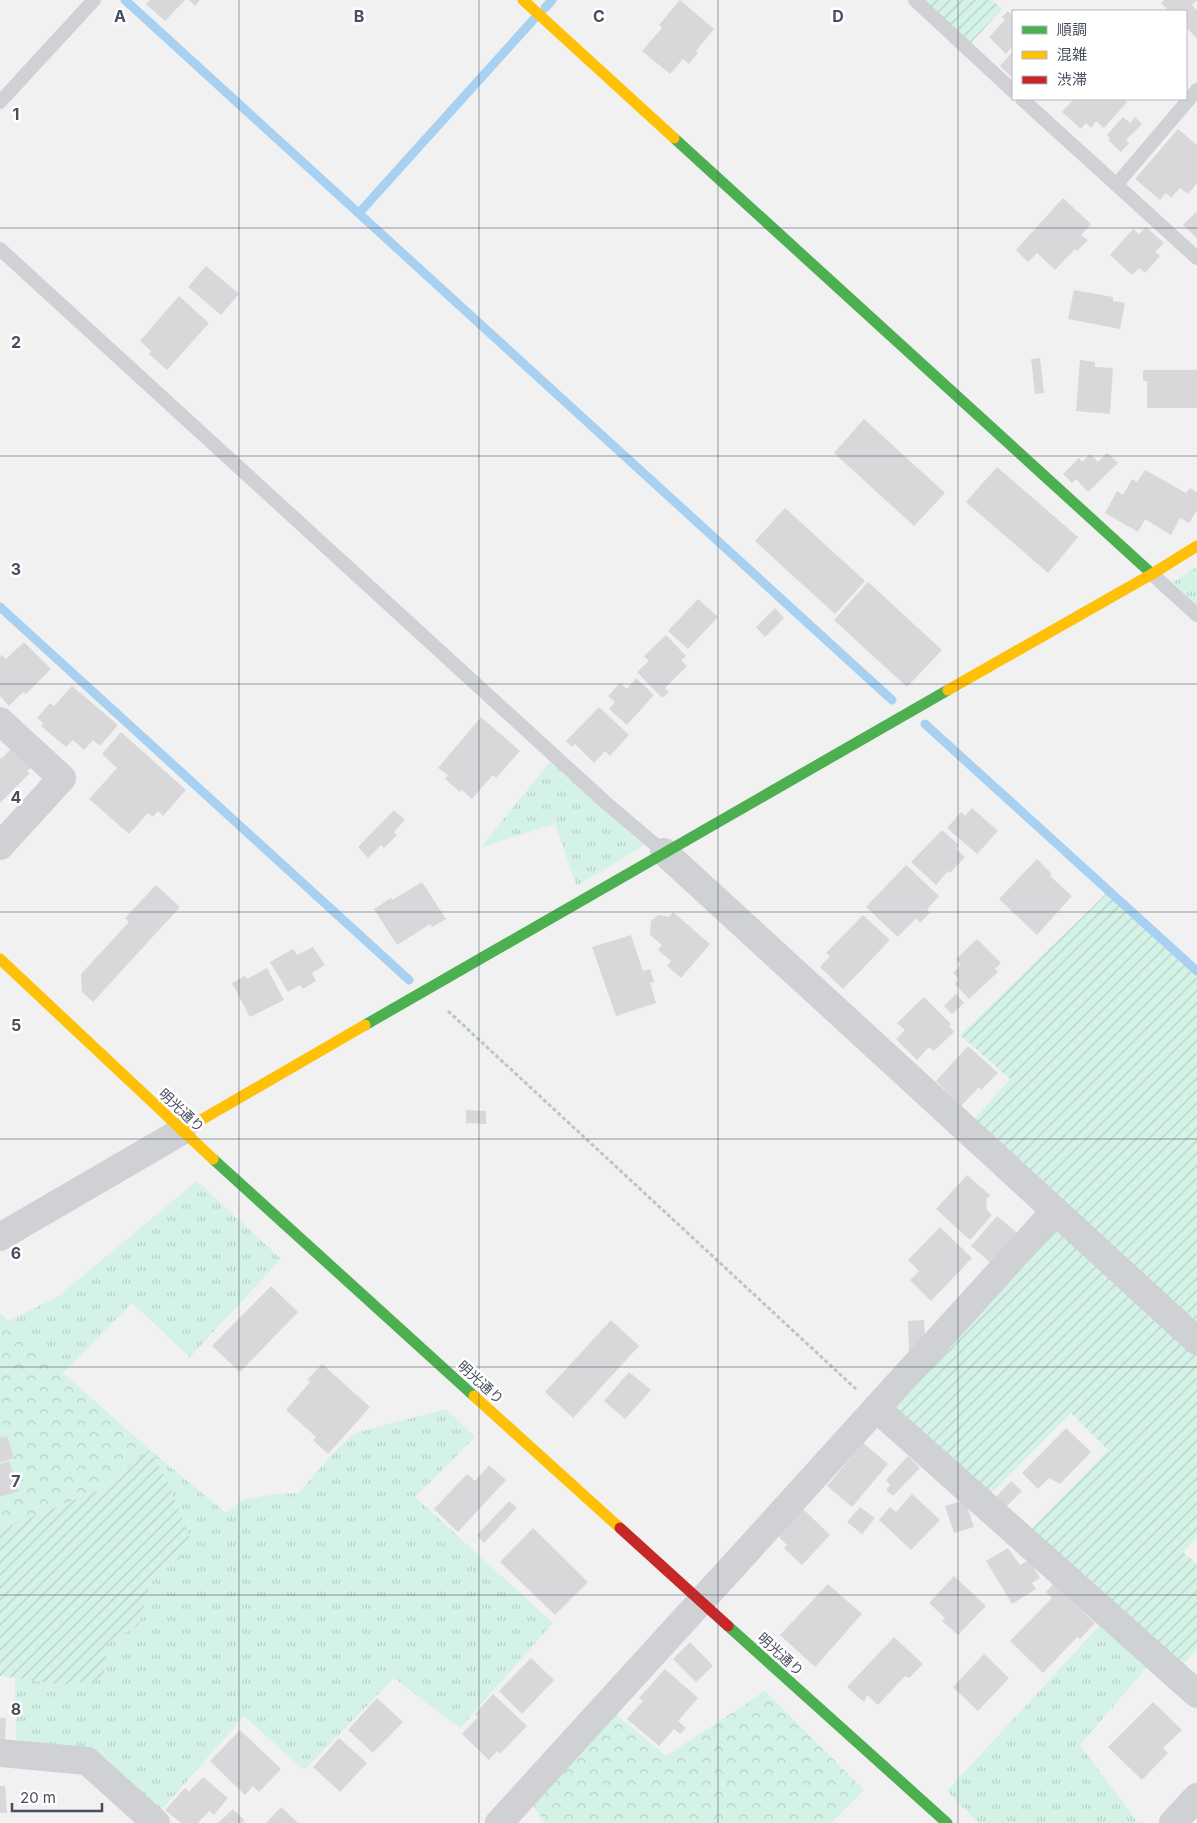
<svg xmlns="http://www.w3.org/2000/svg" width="1197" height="1823" font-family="Inter,'Noto Sans JP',sans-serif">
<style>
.grass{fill:url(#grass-tufts)}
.forest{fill:url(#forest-crowns)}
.garden{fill:url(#garden-furrows)}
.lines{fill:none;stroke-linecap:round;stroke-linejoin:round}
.stream{stroke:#a7d0f1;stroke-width:9}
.building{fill:#d8d8db}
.path{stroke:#bac6c6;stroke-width:3;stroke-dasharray:4 2.5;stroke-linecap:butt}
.lane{stroke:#cfd1d4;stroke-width:14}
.street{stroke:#cfd1d4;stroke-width:28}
.fast{stroke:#4caf50;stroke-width:11}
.slow{stroke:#ffc107;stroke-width:11}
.jam{stroke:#c62828;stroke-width:11}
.grid{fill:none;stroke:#474e5e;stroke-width:1;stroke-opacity:0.55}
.labels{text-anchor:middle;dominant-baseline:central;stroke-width:5;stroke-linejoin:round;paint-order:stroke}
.street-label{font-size:14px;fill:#474e5e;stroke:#fff}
.grid-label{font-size:16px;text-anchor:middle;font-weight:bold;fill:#474e5e;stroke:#fff;stroke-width:5;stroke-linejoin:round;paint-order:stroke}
</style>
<defs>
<pattern id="grass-tufts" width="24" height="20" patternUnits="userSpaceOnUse" patternTransform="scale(1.25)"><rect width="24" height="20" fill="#d4f2e6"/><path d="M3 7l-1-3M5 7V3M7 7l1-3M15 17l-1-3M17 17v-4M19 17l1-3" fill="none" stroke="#b7d1c8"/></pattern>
<pattern id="forest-crowns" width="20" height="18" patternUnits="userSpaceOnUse" patternTransform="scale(1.25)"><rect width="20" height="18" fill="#d4f2e6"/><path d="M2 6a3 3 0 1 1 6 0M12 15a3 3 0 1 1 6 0" fill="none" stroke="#b7d1c8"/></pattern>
<pattern id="garden-furrows" width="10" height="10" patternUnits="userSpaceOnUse" patternTransform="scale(1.25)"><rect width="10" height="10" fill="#d4f2e6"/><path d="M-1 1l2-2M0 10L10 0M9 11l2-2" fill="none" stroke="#b7d1c8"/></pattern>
</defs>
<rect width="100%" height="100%" fill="#f1f1f1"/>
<path class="grass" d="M 1197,567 L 1197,606 L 1173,582 Z
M 550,762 L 644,845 L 577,886 L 555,824 L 481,847 Z
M 197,1181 L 281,1259 L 190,1357 L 132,1303 L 63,1373 L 8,1321 L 56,1298 Z
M 446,1409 L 475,1437 L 415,1497 L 553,1623 L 460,1728 L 394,1678 L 304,1770 L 244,1716 L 158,1814 L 89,1751 L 16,1746 L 15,1678 L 63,1685 L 108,1642 L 139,1625 L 150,1584 L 164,1568 L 181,1558 L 169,1484 L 150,1450 L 226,1513 L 243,1500 L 275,1494 L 299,1493 L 330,1456 L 355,1433 Z
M 1101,1624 L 1148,1666 L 1080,1745 L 1138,1823 L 979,1823 L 947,1791 Z"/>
<path class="forest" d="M 0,1313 L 63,1373 L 150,1450 L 102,1489 L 0,1530 Z
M 765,1691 L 864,1790 L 831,1823 L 545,1823 L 529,1800 L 613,1712 L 666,1756 Z"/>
<path class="garden" d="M 924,0 L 992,0 L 1002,9 L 971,43 Z
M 1109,891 L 1197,971 L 1197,1332 L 969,1125 L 1010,1079 L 960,1035 Z
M 1061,1223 L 1197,1350 L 1197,1537 L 1183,1552 L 1197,1564 L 1197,1649 L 1176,1672 L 1026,1534 L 1108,1450 L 1071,1413 L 988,1497 L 887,1406 Z
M 150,1450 L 169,1484 L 189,1537 L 181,1558 L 164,1568 L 150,1584 L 139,1625 L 108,1642 L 103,1679 L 63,1685 L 0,1676 L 0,1530 L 102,1489 Z"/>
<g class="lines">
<path class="stream" d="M 125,0 L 892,700
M 545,8 L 552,0
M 359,213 L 534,19
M 0,607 L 409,980
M 925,724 L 1197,971"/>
</g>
<path class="building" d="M 150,0 L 185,0 L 165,21 L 146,4 Z
M 189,0 L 200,0 L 195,6 Z
M 680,0 L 714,29 L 696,51 L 698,53 L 689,64 L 683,59 L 670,74 L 642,51 L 662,28 L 659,25 Z
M 1164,0 L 1197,0 L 1192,5 L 1197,10 L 1197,39 L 1186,27 L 1186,11 L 1169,11 L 1161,3 Z
M 1008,11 L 1013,16 L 1013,46 L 1006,54 L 989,37 L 1005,20 L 1002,17 Z
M 1013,51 L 1013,78 L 1000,66 Z
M 1074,99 L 1123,99 L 1127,102 L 1104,128 L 1096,121 L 1091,128 L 1086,123 L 1081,129 L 1062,112 Z
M 1123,117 L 1130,123 L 1135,117 L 1142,124 L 1126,140 L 1129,143 L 1121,152 L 1108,140 L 1110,138 L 1107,135 Z
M 1178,129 L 1197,145 L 1197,183 L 1188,194 L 1180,188 L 1171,198 L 1166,193 L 1160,200 L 1135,179 Z
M 1063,198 L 1091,224 L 1081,235 L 1088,240 L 1077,251 L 1075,249 L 1055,270 L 1037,253 L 1028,262 L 1016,250 Z
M 1197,211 L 1197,238 L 1183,225 Z
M 1146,227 L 1164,243 L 1155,252 L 1160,256 L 1145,273 L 1139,268 L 1132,275 L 1110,255 L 1133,229 L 1139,234 Z
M 206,266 L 239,294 L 221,315 L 188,287 Z
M 1074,290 L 1113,297 L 1113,301 L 1125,303 L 1120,329 L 1068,319 Z
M 179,296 L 209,323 L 167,370 L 149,354 L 151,351 L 140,341 Z
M 1040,358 L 1044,393 L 1035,394 L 1031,359 Z
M 1080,360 L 1095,362 L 1095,367 L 1113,368 L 1110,414 L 1076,411 Z
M 1143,370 L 1197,370 L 1197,408 L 1147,408 L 1147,381 L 1143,381 Z
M 864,419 L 945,493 L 914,526 L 834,453 Z
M 1107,453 L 1118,463 L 1088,492 L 1076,479 L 1072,483 L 1063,474 L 1079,458 L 1082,462 L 1090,454 L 1098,462 Z
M 997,467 L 1078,537 L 1048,573 L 966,502 Z
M 1145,470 L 1186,493 L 1190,488 L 1197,492 L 1197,510 L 1189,523 L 1180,518 L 1171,535 L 1145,519 L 1138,532 L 1105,513 L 1117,491 L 1123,495 L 1132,479 L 1137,482 Z
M 785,508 L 865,581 L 835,614 L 755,541 Z
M 868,582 L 942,650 L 907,687 L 834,620 Z
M 698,599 L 718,617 L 688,649 L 668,631 Z
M 775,608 L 784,618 L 765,637 L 756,627 Z
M 666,635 L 686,656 L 681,660 L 687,666 L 665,688 L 669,692 L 662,698 L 637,672 L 649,661 L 644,656 Z
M 24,642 L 51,669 L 26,694 L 23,692 L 9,706 L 0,696 L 0,656 L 2,655 L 6,659 Z
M 636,678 L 654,695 L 627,725 L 609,709 L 615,702 L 608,696 L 620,683 L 627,689 Z
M 72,686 L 118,725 L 100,746 L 93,740 L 84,750 L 73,740 L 66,747 L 41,726 L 43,723 L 37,718 L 50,703 L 54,706 Z
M 599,707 L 629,735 L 610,756 L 605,751 L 594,763 L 575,744 L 572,747 L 566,741 Z
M 481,717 L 520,751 L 496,778 L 493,775 L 472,799 L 462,790 L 460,792 L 445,779 L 448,775 L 438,768 Z
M 121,732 L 186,790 L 163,816 L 158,811 L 153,817 L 148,813 L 129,834 L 89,799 L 117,768 L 102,754 Z
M 12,748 L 32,767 L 27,771 L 30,773 L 0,803 L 0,757 L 1,759 Z
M 972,808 L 998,831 L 977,854 L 947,828 L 961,812 L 965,816 Z
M 394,810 L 405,820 L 394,832 L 397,835 L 384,848 L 381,845 L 368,858 L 358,847 Z
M 942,830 L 959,845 L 956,849 L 965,857 L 950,873 L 948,871 L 936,885 L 911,862 Z
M 1037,859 L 1052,874 L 1050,876 L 1072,896 L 1037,935 L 999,899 Z
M 906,865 L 939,896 L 927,909 L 930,913 L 920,923 L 916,918 L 898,937 L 866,907 Z
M 422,882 L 446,919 L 432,927 L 430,924 L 397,945 L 374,909 L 391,898 L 392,900 Z
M 156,885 L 180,907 L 93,1002 L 82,992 L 81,974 L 129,922 L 125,918 Z
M 673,912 L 710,944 L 681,978 L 667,966 L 671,961 L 658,950 L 662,945 L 650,935 L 651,921 L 658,915 L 669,917 Z
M 863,915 L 890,940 L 843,989 L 820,967 L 830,956 L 826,953 Z
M 631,935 L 643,971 L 650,969 L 654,982 L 650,983 L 656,1003 L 616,1016 L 592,947 Z
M 977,939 L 1001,963 L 995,969 L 998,972 L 969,999 L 955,984 L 959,979 L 953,973 L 961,965 L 956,959 Z
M 313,947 L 325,965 L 312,973 L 316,981 L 303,989 L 300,985 L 288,992 L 270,962 L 293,949 L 297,955 Z
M 267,968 L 284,1000 L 250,1017 L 232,983 L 245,976 L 247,979 Z
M 956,994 L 964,1003 L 952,1014 L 944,1006 Z
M 924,997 L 951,1024 L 949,1026 L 954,1032 L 934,1051 L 929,1047 L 917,1060 L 896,1039 L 905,1030 L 897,1023 Z
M 968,1046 L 998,1073 L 981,1090 L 979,1087 L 961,1106 L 936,1081 Z
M 466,1110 L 486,1111 L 486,1124 L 466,1123 Z
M 967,1175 L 990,1195 L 986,1199 L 987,1210 L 992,1215 L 970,1240 L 936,1209 Z
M 997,1216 L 1017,1233 L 991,1263 L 971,1246 Z
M 940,1227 L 972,1258 L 931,1301 L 910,1280 L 919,1271 L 908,1260 Z
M 271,1286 L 298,1312 L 240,1372 L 212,1346 Z
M 611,1320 L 639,1346 L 573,1418 L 545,1392 Z
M 924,1320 L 925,1338 L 909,1353 L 908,1321 Z
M 322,1364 L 370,1407 L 328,1454 L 313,1440 L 316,1437 L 286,1410 L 310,1382 L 307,1380 Z
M 629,1372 L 651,1390 L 625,1419 L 604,1401 Z
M 1066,1428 L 1091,1452 L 1060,1484 L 1049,1478 L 1038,1489 L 1022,1473 Z
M 7,1436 L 14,1458 L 0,1462 L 0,1438 Z
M 863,1443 L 888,1464 L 852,1507 L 827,1486 Z
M 908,1456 L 920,1468 L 893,1496 L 886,1490 L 890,1485 L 886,1480 Z
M 9,1461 L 19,1491 L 0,1497 L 0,1464 Z
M 489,1465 L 506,1480 L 458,1532 L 434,1509 L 467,1474 L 475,1481 Z
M 1011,1481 L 1022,1491 L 1006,1507 L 996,1497 Z
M 912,1494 L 940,1520 L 911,1550 L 879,1520 L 890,1507 L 896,1512 Z
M 965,1500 L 974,1527 L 954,1533 L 945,1506 Z
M 509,1501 L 517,1508 L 484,1543 L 477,1535 Z
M 860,1507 L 875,1518 L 862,1534 L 847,1522 Z
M 803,1509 L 830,1535 L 802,1565 L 784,1548 L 787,1545 L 778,1536 Z
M 533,1528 L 588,1582 L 555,1615 L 500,1562 Z
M 1008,1548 L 1020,1565 L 1029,1560 L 1040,1578 L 1032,1583 L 1036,1589 L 1012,1604 L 986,1561 Z
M 954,1576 L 986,1606 L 958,1635 L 942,1621 L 945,1618 L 929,1603 Z
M 828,1584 L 862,1614 L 815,1667 L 780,1635 Z
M 1053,1584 L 1095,1623 L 1080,1639 L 1077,1637 L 1043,1673 L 1010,1641 L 1052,1598 L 1046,1592 Z
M 894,1637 L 923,1664 L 909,1678 L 905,1676 L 878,1705 L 867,1695 L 864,1702 L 847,1687 Z
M 690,1642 L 713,1666 L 696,1682 L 673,1659 Z
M 984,1654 L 1009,1678 L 978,1711 L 953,1687 Z
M 531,1658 L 554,1680 L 522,1714 L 499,1691 Z
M 665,1669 L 698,1698 L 678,1721 L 686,1728 L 680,1734 L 674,1729 L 659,1746 L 627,1719 L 643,1701 L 639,1698 Z
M 493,1694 L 527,1726 L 500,1754 L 497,1751 L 489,1760 L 462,1734 L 478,1717 L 475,1714 Z
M 377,1698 L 403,1722 L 373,1753 L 348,1730 Z
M 1153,1702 L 1182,1730 L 1163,1748 L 1168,1753 L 1142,1780 L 1108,1747 Z
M 0,1718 L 6,1718 L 5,1742 L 0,1742 Z
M 240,1730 L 281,1769 L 259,1792 L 253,1786 L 245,1795 L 210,1761 Z
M 339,1738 L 367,1763 L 340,1792 L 313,1767 Z
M 203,1777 L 228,1798 L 214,1815 L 209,1811 L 198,1823 L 181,1823 L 165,1810 L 185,1788 L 189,1792 Z
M 0,1786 L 5,1786 L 7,1813 L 0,1813 Z
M 281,1807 L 298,1823 L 266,1823 Z
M 233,1809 L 245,1821 L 242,1823 L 218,1823 Z"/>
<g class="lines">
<path class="path" d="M 448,1011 L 856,1389"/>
<path class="lane" d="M 915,0 L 1013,91
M 1022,99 L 1197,258
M 0,102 L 94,0
M 1116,185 L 1197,90
M 0,249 L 605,802 L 664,852
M 1152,574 L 1197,615"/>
<path class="street" d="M 0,721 L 62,778 L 0,846
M 664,852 L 1197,1341
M 0,1237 L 182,1131
M 876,1408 L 1197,1694
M 0,1753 L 87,1761 L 156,1823
M 499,1823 C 686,1620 869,1415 1055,1211
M 1173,1823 L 1197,1797"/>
<path class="fast" d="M 674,138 L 1152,574
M 365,1025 L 948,690
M 213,1159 L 474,1396
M 728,1626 L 947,1823"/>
<path class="slow" d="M 523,0 L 674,138
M 948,690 L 1152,574 L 1197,546
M 0,959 L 213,1159
M 182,1131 L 365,1025
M 474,1396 L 620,1528"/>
<path class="jam" d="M 620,1528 L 728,1626"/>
</g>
<path class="grid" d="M 239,0 L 239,1823M 479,0 L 479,1823M 718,0 L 718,1823M 958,0 L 958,1823M 0,228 L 1197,228M 0,456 L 1197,456M 0,684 L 1197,684M 0,912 L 1197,912M 0,1139 L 1197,1139M 0,1367 L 1197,1367M 0,1595 L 1197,1595"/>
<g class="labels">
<g class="street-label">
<text transform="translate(182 1110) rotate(43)">明光通り</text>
<text transform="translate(481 1382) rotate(42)">明光通り</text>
<text transform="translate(781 1654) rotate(42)">明光通り</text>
</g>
</g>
<g class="grid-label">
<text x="120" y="22">A</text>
<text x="359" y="22">B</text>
<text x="599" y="22">C</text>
<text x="838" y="22">D</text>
<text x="16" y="120">1</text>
<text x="16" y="348">2</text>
<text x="16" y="575">3</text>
<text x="16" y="803">4</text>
<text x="16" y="1031">5</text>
<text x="16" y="1259">6</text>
<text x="16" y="1487">7</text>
<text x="16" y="1715">8</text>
</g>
<rect x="1012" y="10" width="175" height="90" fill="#ffffff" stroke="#b5b8bf"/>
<rect x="1022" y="26" width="25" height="8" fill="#4caf50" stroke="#b5b8bf"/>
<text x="1057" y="35" font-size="15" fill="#474e5e">順調</text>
<rect x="1022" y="51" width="25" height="8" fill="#ffc107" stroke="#b5b8bf"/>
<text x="1057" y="60" font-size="15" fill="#474e5e">混雑</text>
<rect x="1022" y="76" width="25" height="8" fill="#c62828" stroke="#b5b8bf"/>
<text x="1057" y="85" font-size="15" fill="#474e5e">渋滞</text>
<path d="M12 1803v8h90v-8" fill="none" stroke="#474e5e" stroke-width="2.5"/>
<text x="20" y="1803" font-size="15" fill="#474e5e" stroke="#ffffff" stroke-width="4" paint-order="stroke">20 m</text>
</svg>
